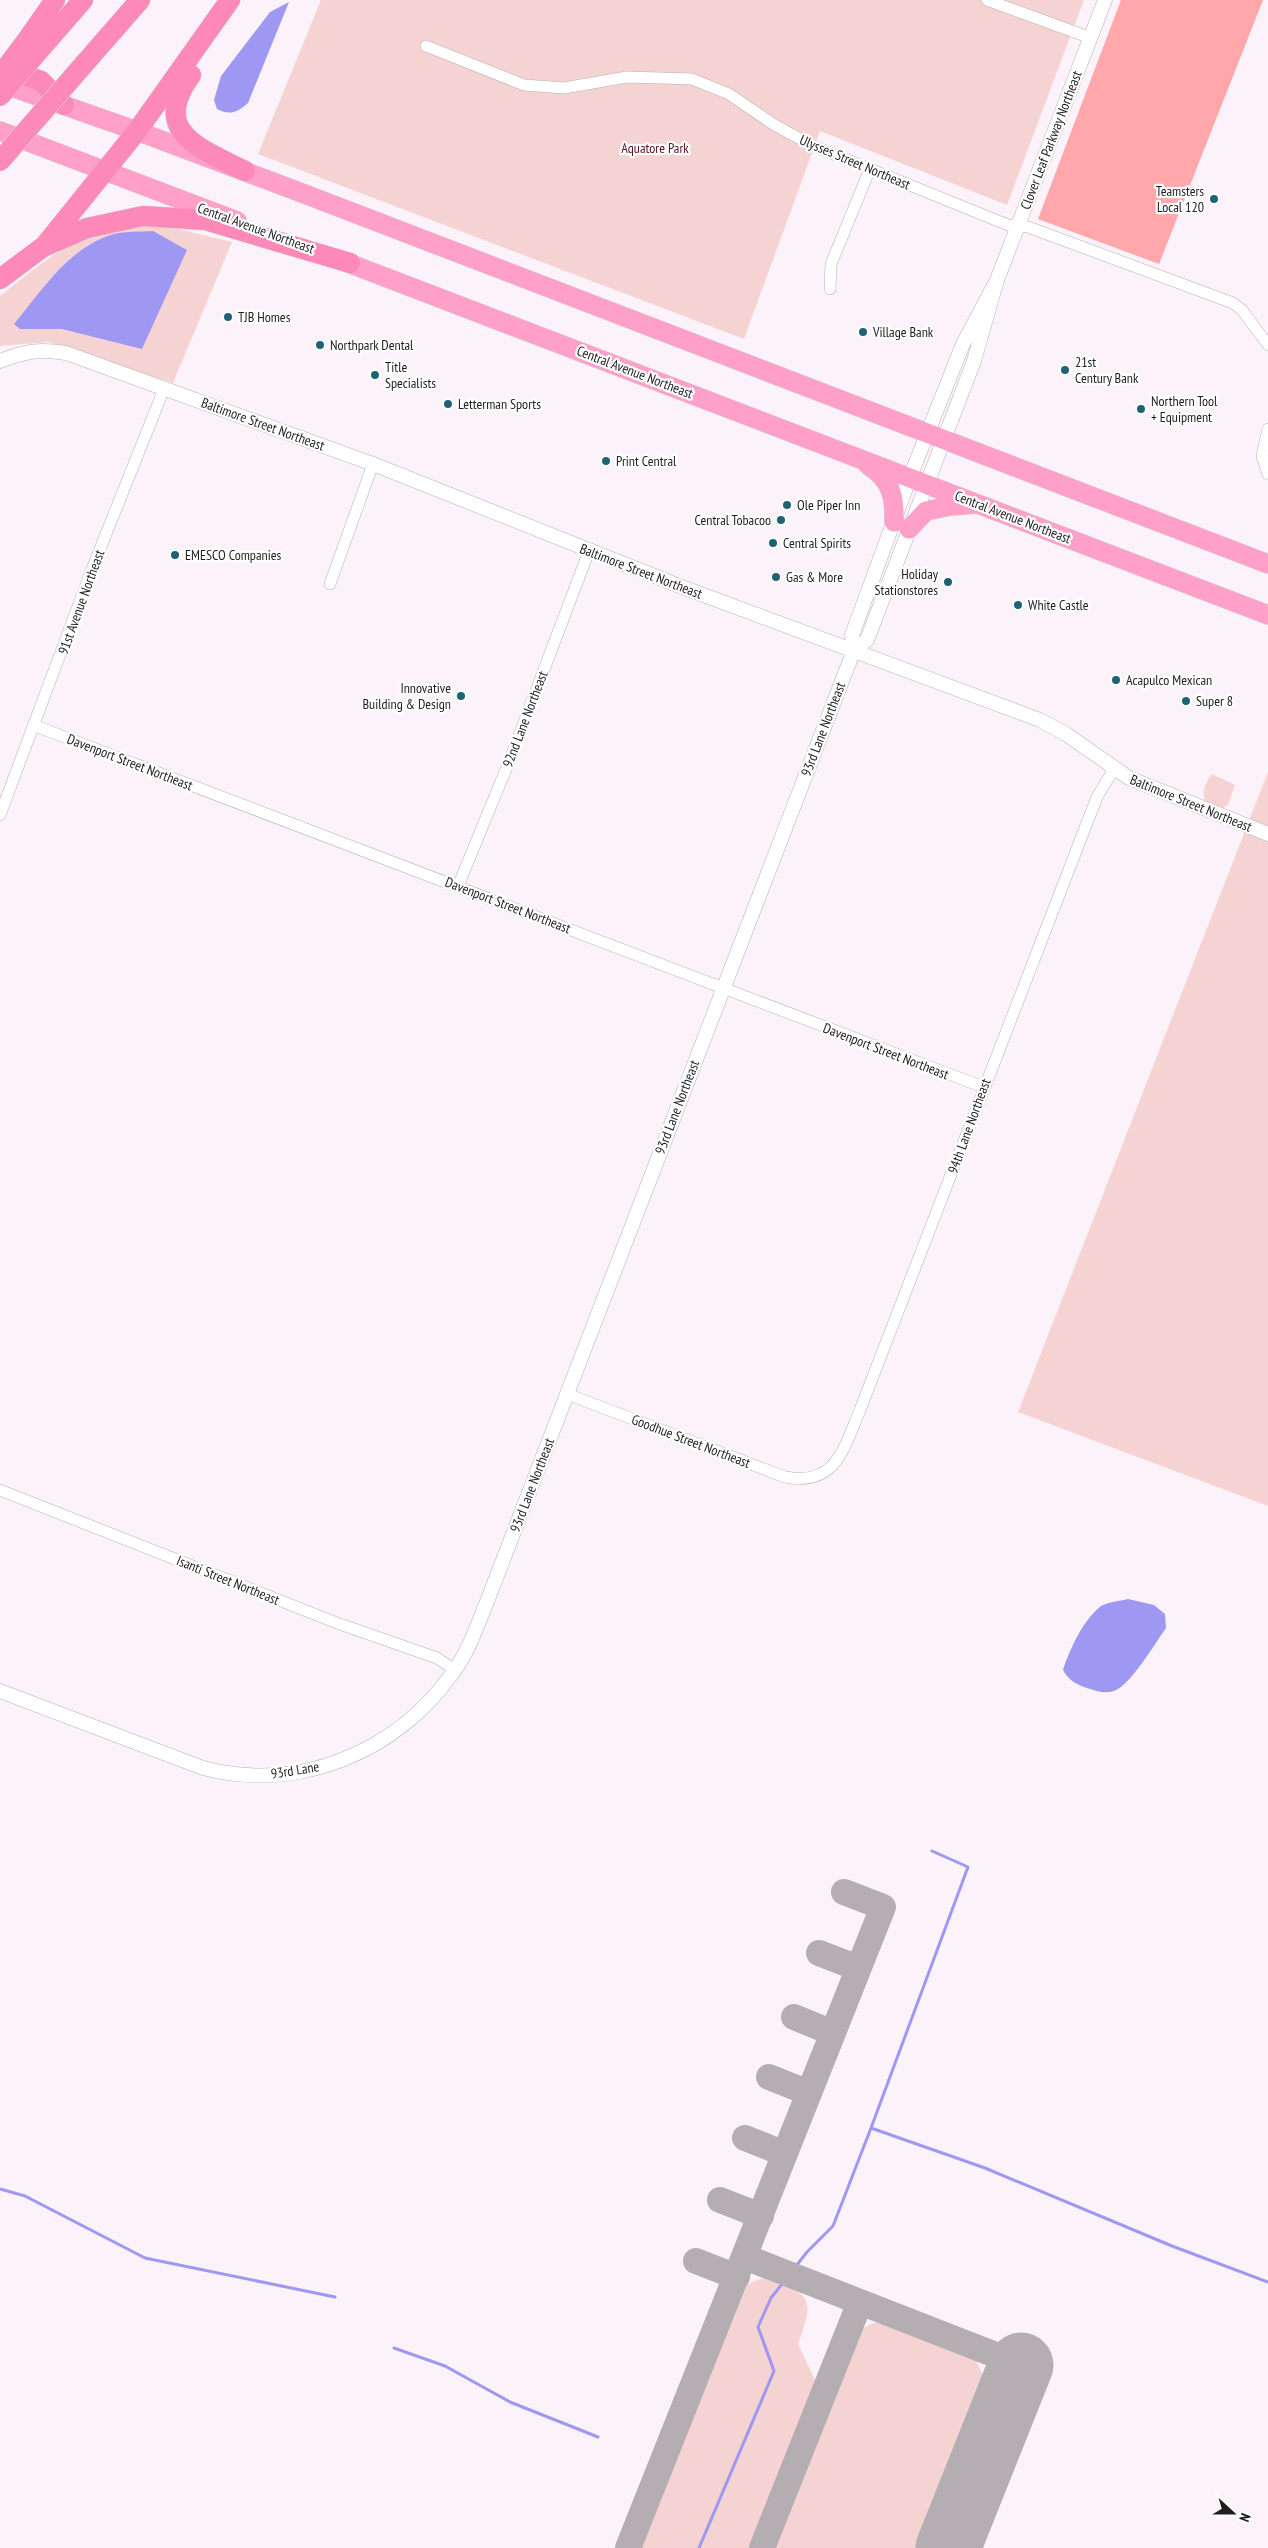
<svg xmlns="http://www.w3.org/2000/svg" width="1268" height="2548" font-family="'PT Sans Narrow',sans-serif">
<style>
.green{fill:#f5d3d3}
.forest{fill:#ffa7aa}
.water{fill:#9f98f2}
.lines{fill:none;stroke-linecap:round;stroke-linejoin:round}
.stream{stroke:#9f98f2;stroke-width:3}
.taxiway{stroke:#b4aeb2;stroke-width:26}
.runway{stroke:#b4aeb2;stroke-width:65}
.minor-casing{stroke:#b7afb6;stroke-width:12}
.tertiary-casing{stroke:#b7afb6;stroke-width:15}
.trunk-casing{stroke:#d2d2d2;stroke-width:20}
.motorway-casing{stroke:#d2d2d2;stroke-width:21}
.minor{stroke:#fff;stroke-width:11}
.tertiary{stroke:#fff;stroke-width:14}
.trunk{stroke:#fea0c7;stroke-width:19}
.motorway{stroke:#fd89b9;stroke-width:20}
.motorway-bridge-casing{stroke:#d2d2d2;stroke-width:21;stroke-linecap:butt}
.motorway-bridge{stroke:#fd89b9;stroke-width:20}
.poi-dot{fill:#1e6374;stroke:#fff;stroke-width:2}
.labels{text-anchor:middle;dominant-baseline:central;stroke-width:4.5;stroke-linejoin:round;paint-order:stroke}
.street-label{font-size:14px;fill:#201d1f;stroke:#fff}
.park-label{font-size:14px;fill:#53111b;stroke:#fff}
.poi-label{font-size:14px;fill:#201d1f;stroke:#fff;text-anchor:start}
</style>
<rect width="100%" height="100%" fill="#fbf3f9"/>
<path class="green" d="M 321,0 L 1084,0 L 1007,205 L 820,131 L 744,339 L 258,154 Z
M 161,225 L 232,242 L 173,383 L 48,342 L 0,346 L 0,296 C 27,275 54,251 85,237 C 108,226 136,226 161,225 Z
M 1268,772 L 1268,1506 L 1018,1412 Z
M 1212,774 L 1235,785 L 1228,805 L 1221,809 L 1205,801 C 1201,792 1206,781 1212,774 Z
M 770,2277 C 813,2296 814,2300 798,2344 L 817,2384 L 752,2548 L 639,2548 L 740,2293 C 748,2282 756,2280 770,2277 Z
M 874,2323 L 886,2324 L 975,2359 L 990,2389 L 927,2548 L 773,2548 L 859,2335 L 865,2327 Z"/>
<path class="forest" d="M 1121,0 L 1263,0 L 1159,264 L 1038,219 Z"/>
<path class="water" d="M 289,2 L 248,103 C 238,112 230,116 217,109 L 214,100 L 221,76 L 270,12 Z
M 153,231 L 187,250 L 142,349 L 62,329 L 20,329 L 14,324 C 43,289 69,247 114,234 C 126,231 141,232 153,231 Z
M 1128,1599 L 1154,1605 L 1165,1614 L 1166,1628 C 1156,1642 1130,1686 1114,1691 C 1105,1694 1096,1691 1087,1688 C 1077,1685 1068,1680 1063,1670 C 1070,1649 1083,1620 1101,1606 C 1108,1602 1120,1601 1128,1599 Z"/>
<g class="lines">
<path class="stream" d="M 871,2128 L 968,1867 L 932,1851
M 0,2189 L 25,2196 L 145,2258 L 335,2297
M 394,2348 L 445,2366 L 510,2402 L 598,2437
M 699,2548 L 774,2371 L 758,2327 L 771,2298 L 807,2252 L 833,2226 L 871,2128 L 985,2168 L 1172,2246 L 1268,2282"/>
<path class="taxiway" d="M 819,1953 L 858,1968
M 794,2017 L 833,2033
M 769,2077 L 809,2093
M 745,2138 L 785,2154
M 720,2200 L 761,2216
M 745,2257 L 1021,2365
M 696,2261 L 737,2277
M 628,2548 L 883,1907 L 844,1892
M 762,2548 L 860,2302"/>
<path class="runway" d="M 948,2548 L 1021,2365"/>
<defs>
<path id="minor" d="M 987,0 L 1091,38
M 426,46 L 524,85 L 564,88 L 627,77 L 692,79 L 729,94 L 773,124 L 811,145 L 1008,225 L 1028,227 L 1233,303 L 1242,310 L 1268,345
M 830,289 L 831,264 L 870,169
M 1268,429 L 1262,456 L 1268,474
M 330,584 L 373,464
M 33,725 L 983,1087
M 0,815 L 92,569 L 164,389
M 458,886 L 509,762 L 589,551
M 567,1394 L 785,1477 C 836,1487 844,1448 860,1410 L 1097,797 L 1114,769
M 0,1490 L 337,1623 L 437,1658 L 455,1670"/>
<path id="tertiary" d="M 0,361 C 25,351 39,349 66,353 L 373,464 L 682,587 L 1040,720 L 1066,734 L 1129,778 L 1268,834
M 854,650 L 867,640 L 974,361 L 997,280 L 1105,0
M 0,1691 L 203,1768 C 299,1793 398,1752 454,1671 C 470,1649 478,1623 488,1599 L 854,650 L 852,635 L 910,477 L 963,344 L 997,280"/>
<path id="trunk" d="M 0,83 L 137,131 L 302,193 L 1268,564
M 0,131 L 237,221
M 335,258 L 1268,615
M 868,465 C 891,480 895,496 894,522
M 909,529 L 926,511 L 950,506 L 975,504"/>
<path id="motorway" d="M 27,40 L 55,0
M 42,47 L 83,0
M 85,63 L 140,0
M 4,68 L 41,81 L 64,105
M 191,75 C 149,133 202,149 245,171
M 46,244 L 137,131 L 230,0
M 0,279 L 43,247 L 87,228 L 143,216 L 205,220 L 350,263"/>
</defs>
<use href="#minor" class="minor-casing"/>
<use href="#tertiary" class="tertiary-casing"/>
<use href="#trunk" class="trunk-casing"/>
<use href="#motorway" class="motorway-casing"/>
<use href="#minor" class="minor"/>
<use href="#tertiary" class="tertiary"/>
<use href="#trunk" class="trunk"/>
<use href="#motorway" class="motorway"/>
<defs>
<path id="motorway-bridge" d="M 0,76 L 27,40
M 0,96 L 42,47
M 0,161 L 85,63"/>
</defs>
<use href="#motorway-bridge" class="motorway-bridge-casing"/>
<use href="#motorway-bridge" class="motorway-bridge"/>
</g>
<g class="poi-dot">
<circle cx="1214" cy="199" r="5"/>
<circle cx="228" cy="317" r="5"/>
<circle cx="863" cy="332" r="5"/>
<circle cx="320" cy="345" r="5"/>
<circle cx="1065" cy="370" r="5"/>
<circle cx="375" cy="375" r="5"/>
<circle cx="448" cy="404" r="5"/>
<circle cx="1141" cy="409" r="5"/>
<circle cx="606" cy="461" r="5"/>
<circle cx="787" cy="505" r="5"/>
<circle cx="781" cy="520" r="5"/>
<circle cx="773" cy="543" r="5"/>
<circle cx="175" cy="555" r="5"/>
<circle cx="776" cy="577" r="5"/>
<circle cx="948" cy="582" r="5"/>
<circle cx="1018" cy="605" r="5"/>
<circle cx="1116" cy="680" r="5"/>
<circle cx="461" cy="696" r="5"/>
<circle cx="1186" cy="701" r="5"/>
</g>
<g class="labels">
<g class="street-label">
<text transform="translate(1051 140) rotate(-69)">Clover Leaf Parkway Northeast</text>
<text transform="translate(855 162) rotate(23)">Ulysses Street Northeast</text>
<text transform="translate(256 228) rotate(20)">Central Avenue Northeast</text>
<text transform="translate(635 372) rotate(21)">Central Avenue Northeast</text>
<text transform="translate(263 424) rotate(20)">Baltimore Street Northeast</text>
<text transform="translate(1013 517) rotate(21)">Central Avenue Northeast</text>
<text transform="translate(641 571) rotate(21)">Baltimore Street Northeast</text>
<text transform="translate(81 602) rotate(-70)">91st Avenue Northeast</text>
<text transform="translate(525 719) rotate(-69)">92nd Lane Northeast</text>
<text transform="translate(823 729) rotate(-69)">93rd Lane Northeast</text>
<text transform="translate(130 762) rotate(21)">Davenport Street Northeast</text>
<text transform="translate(1191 803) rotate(22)">Baltimore Street Northeast</text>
<text transform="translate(508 905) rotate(21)">Davenport Street Northeast</text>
<text transform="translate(886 1051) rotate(21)">Davenport Street Northeast</text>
<text transform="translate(677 1107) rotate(-69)">93rd Lane Northeast</text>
<text transform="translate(969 1126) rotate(-70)">94th Lane Northeast</text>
<text transform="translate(691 1441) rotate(21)">Goodhue Street Northeast</text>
<text transform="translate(532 1485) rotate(-69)">93rd Lane Northeast</text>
<text transform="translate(228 1580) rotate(22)">Isanti Street Northeast</text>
<text transform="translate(295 1770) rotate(-9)">93rd Lane</text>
</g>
<g class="park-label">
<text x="655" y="148">Aquatore Park</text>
</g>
<g class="poi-label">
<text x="1204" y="191" text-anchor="end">Teamsters<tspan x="1204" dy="16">Local 120</tspan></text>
<text x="238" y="317">TJB Homes</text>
<text x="873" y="332">Village Bank</text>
<text x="330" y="345">Northpark Dental</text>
<text x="1075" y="362">21st<tspan x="1075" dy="16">Century Bank</tspan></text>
<text x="385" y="367">Title<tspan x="385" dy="16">Specialists</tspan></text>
<text x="1151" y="401">Northern Tool<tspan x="1151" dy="16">+ Equipment</tspan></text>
<text x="458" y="404">Letterman Sports</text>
<text x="616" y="461">Print Central</text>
<text x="797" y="505">Ole Piper Inn</text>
<text x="771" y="520" text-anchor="end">Central Tobacoo</text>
<text x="783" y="543">Central Spirits</text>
<text x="185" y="555">EMESCO Companies</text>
<text x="938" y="574" text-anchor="end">Holiday<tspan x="938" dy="16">Stationstores</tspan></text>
<text x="786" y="577">Gas &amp; More</text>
<text x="1028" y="605">White Castle</text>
<text x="1126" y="680">Acapulco Mexican</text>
<text x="451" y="688" text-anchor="end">Innovative<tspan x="451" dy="16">Building &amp; Design</tspan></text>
<text x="1196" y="701">Super 8</text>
</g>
</g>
<g transform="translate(1233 2513) rotate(111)" stroke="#ffffff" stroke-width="4" paint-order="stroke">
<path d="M0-4L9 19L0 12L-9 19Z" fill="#201d1f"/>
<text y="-8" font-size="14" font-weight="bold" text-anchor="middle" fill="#201d1f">N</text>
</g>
</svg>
